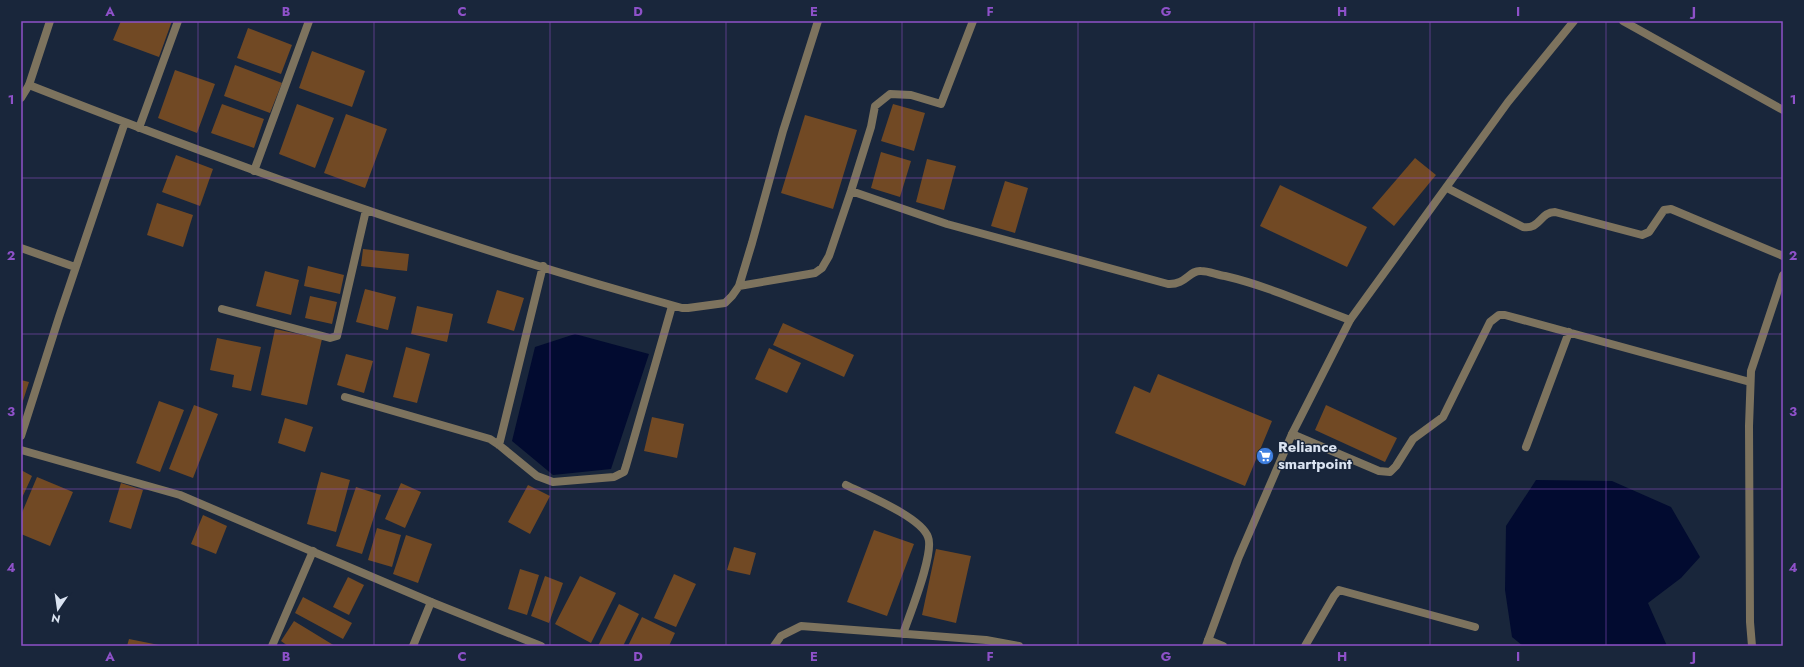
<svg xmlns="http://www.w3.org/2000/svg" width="1804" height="667" font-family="Jost,sans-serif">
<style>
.water{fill:#020b30}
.building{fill:#714924}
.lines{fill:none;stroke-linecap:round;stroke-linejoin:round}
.minor{stroke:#7d735e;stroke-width:8}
.tertiary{stroke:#7d735e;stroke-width:8}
.grid{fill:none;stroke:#8e51c9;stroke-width:1;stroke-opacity:0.55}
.labels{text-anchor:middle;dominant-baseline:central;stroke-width:3;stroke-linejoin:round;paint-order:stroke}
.poi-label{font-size:15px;font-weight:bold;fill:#dae3f1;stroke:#19263b;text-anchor:start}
.neatline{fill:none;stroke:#8e51c9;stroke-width:1.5}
.grid-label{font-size:13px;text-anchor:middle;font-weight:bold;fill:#8e51c9}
</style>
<rect width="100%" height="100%" fill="#19263b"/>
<path class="water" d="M 575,334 L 649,354 L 611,469 L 553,475 L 512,441 L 535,347 Z
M 1536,480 L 1612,481 L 1671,507 L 1700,557 L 1681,578 L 1648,603 L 1667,646 L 1523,646 L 1512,637 L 1505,590 L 1506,526 Z"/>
<path class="building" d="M 121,21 L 172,21 L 159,57 L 113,40 Z
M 248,28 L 292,45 L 281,74 L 237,58 Z
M 312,51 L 365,71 L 352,107 L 299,88 Z
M 235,65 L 282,83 L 270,113 L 224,96 Z
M 175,70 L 215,84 L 197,133 L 158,118 Z
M 222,104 L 264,119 L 254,148 L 211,133 Z
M 297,104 L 334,118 L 315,168 L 279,154 Z
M 893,104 L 925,113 L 914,151 L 881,141 Z
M 346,114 L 387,129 L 365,188 L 324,173 Z
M 805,115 L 857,130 L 833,209 L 781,193 Z
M 881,152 L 911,161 L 900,197 L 871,188 Z
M 176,155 L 213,169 L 200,206 L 162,192 Z
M 1415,158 L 1436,175 L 1394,226 L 1372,208 Z
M 927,159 L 956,166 L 944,210 L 916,202 Z
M 1005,181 L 1028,188 L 1015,233 L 991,226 Z
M 1280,185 L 1367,227 L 1347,267 L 1260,226 Z
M 157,203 L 193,215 L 183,247 L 147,235 Z
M 363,249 L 409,254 L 407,271 L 361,266 Z
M 308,266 L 344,275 L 340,294 L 304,286 Z
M 265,271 L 299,280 L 291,315 L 256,306 Z
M 365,289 L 396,297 L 388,330 L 356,322 Z
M 497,290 L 524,298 L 514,331 L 487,323 Z
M 310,296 L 337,302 L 332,324 L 305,318 Z
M 417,306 L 453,314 L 447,342 L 411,334 Z
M 783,323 L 854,355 L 844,377 L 773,345 Z
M 275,329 L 322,339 L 307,405 L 261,395 Z
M 217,338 L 261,347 L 251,391 L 232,387 L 234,375 L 210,370 Z
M 406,347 L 430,354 L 417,403 L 393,397 Z
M 769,348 L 801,363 L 787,393 L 755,379 Z
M 346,354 L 373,361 L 364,393 L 337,385 Z
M 1158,374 L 1272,421 L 1245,486 L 1115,433 L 1134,386 L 1150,393 Z
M 21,380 L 29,382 L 21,407 Z
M 159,401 L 184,410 L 160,472 L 136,463 Z
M 194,405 L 218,414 L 193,478 L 169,469 Z
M 1326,405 L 1397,438 L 1385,462 L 1315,430 Z
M 652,417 L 684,424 L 677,458 L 644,451 Z
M 285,418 L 313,427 L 305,452 L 278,443 Z
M 21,470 L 32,476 L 21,500 Z
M 321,472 L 350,480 L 336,532 L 307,524 Z
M 37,477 L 73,492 L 50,546 L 21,534 L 21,515 Z
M 121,483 L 143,490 L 131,529 L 109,522 Z
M 401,483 L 421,492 L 405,528 L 385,519 Z
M 528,485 L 550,496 L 530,534 L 508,522 Z
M 356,487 L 381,495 L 362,554 L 336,546 Z
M 203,515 L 227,526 L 216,554 L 191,544 Z
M 377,528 L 401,535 L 392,567 L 368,560 Z
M 874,530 L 914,544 L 887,616 L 847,602 Z
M 406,535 L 432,544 L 418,583 L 393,574 Z
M 734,547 L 756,553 L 750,575 L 727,570 Z
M 936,549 L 971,556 L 956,623 L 922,615 Z
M 520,569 L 539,575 L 527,615 L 508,609 Z
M 674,574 L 696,584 L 676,627 L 654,618 Z
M 545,576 L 563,583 L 549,623 L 531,616 Z
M 580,576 L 616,593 L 591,643 L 555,624 Z
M 348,577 L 364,585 L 349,615 L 333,607 Z
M 303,597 L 352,623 L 343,639 L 295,613 Z
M 619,604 L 639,614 L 623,646 L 598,646 Z
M 642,617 L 675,633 L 669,646 L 628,646 Z
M 294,621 L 335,646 L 288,646 L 281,641 Z
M 129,639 L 159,645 L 159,646 L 127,646 Z"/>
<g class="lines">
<path class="minor" d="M 29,85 C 243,169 460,247 682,308 L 688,308 L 725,303 L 732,296 L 739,286 L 752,243 L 783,131 L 818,21
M 139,128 L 178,21
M 254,171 L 309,21
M 1447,188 L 1523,227 C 1540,230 1540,212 1555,212 L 1642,235 L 1649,232 L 1664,210 L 1671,209 L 1783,256
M 851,191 L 947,224 L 1168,284 C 1186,285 1189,270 1201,271 C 1209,271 1217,275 1225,276 C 1268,286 1309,305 1350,320
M 21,248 L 75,267
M 739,286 L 815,273 L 822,268 L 829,256 L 851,191 L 871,127 L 875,106 L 890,94 L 911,95 L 941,104 L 973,21
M 222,309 L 330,338 L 337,336 L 366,210
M 345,397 L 490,439 L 499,445 L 537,476 L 553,482 L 614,477 L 624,472 L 626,466 L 672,306
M 1292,434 L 1379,471 L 1390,472 L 1396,466 L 1413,439 L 1443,417 L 1490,322 L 1499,315 L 1505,315 L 1750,382
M 21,436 L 59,317 L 125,122
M 499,445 L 543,266
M 1526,447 L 1569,332
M 846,485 C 866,495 921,517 928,537 C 935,553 909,616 903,634
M 1208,640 L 1223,646
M 272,646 L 313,551
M 413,646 L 431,602
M 774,646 L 781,636 L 801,626 L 986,640 L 1019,646
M 1305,646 L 1334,596 L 1339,590 L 1475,627"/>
<path class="tertiary" d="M 1623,21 L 1783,110
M 21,98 L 29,85 L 50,21
M 21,450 L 180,495 L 431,602 L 541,646
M 1206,646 L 1238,559 L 1292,434 L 1350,320 L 1508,102 L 1574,21
M 1752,646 L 1750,622 L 1749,426 L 1751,371 L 1783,275"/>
</g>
<path class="grid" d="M 198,21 L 198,646M 374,21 L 374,646M 550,21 L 550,646M 726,21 L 726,646M 902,21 L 902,646M 1078,21 L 1078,646M 1254,21 L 1254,646M 1430,21 L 1430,646M 1606,21 L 1606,646M 21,178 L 1783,178M 21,334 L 1783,334M 21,489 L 1783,489"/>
<defs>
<symbol id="supermarket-disc" viewBox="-11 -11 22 22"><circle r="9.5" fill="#3f7fe0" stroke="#19263b"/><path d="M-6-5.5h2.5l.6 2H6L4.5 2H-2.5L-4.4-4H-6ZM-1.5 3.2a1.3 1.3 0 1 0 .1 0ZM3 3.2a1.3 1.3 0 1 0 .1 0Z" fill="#fff"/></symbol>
</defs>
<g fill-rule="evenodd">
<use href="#supermarket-disc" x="1255" y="446" width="20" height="20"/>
</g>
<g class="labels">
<g class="poi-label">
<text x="1278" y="447">Reliance<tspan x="1278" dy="17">smartpoint</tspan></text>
</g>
</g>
<rect width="1804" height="667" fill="none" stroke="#19263b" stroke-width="44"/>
<g transform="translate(58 609) rotate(193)" stroke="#19263b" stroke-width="3" paint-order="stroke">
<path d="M0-3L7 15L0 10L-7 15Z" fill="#dae3f1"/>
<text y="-6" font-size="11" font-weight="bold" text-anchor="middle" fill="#dae3f1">N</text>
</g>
<rect x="22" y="22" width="1760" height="623" class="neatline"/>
<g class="grid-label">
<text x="110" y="16">A</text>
<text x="286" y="16">B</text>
<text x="462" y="16">C</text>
<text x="638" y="16">D</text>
<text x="814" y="16">E</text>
<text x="990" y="16">F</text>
<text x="1166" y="16">G</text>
<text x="1342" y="16">H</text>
<text x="1518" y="16">I</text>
<text x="1694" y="16">J</text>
<text x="11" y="104">1</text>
<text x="1793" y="104">1</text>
<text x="11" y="260">2</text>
<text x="1793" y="260">2</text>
<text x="11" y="416">3</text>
<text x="1793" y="416">3</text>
<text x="11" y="572">4</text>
<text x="1793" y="572">4</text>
<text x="110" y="661">A</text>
<text x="286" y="661">B</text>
<text x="462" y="661">C</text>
<text x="638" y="661">D</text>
<text x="814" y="661">E</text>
<text x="990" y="661">F</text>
<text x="1166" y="661">G</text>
<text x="1342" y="661">H</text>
<text x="1518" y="661">I</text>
<text x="1694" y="661">J</text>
</g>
</svg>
